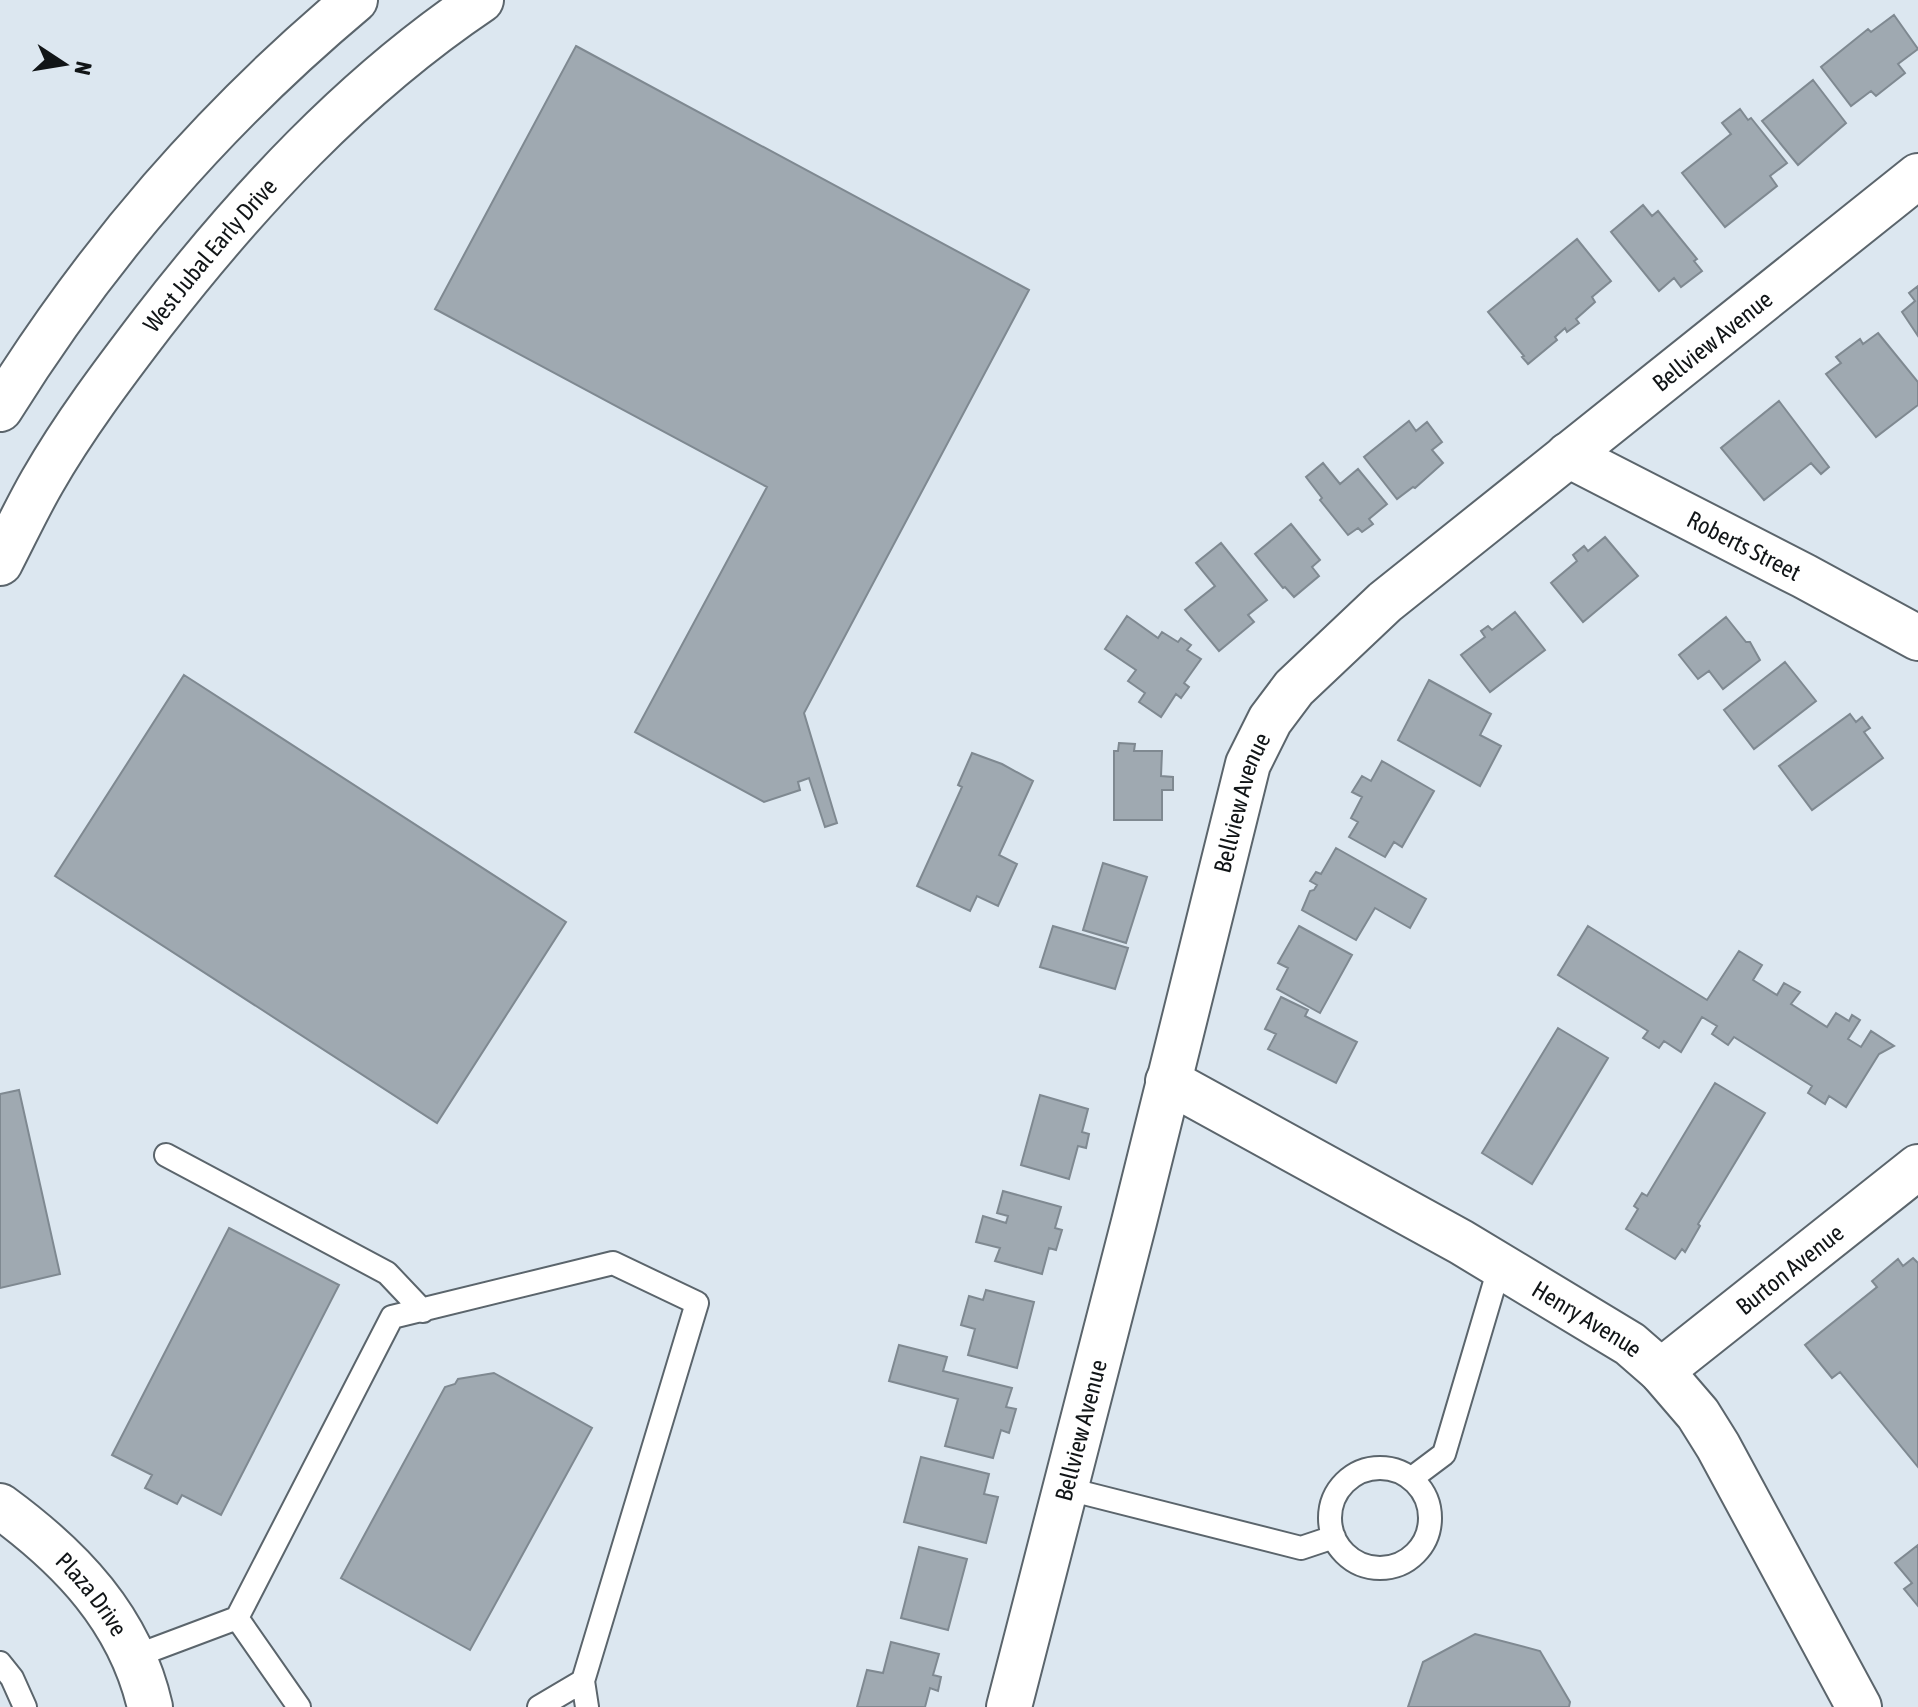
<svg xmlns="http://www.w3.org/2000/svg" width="1918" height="1707" font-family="'Asap Condensed',sans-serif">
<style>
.building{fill:#9fa9b1;stroke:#7f8991;stroke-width:2}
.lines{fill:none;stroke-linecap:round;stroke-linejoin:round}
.service-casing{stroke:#5b656c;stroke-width:26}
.minor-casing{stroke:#5b656c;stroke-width:48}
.tertiary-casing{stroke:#5b656c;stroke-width:48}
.secondary-casing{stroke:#5b656c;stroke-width:48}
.service{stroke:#fff;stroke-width:22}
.minor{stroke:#fff;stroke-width:44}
.tertiary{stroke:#fff;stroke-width:44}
.secondary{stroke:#fff;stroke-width:44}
.labels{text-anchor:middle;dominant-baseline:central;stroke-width:6;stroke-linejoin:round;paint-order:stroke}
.street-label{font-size:24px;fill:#111517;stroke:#dce7f0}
</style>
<rect width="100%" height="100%" fill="#dce7f0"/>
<path class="building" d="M 1894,15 L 1918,49 L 1898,64 L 1905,73 L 1876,96 L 1871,91 L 1851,106 L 1821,67 L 1868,29 L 1871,32 Z
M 576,46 L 1029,290 L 804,713 L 837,823 L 825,827 L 809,778 L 798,782 L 800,790 L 764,802 L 635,732 L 767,487 L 435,309 Z
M 1813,80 L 1846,123 L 1798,165 L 1762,121 Z
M 1740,109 L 1748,120 L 1751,118 L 1787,163 L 1770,176 L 1777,186 L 1725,227 L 1682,173 L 1731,134 L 1722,123 Z
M 1643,205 L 1652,216 L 1658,211 L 1697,259 L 1694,261 L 1702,271 L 1681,287 L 1674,278 L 1659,291 L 1611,232 Z
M 1577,239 L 1611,281 L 1592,297 L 1595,302 L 1576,319 L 1579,323 L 1567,332 L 1565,328 L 1555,337 L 1557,340 L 1528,364 L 1522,357 L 1524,356 L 1488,312 Z
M 1918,286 L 1918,336 L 1902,312 L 1915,301 L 1909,293 Z
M 1878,333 L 1918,382 L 1918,405 L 1876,437 L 1826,374 L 1841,363 L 1836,357 L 1860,339 L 1863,344 Z
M 1779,401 L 1829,467 L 1821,474 L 1811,463 L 1764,500 L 1721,448 Z
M 1409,421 L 1416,431 L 1427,422 L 1442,442 L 1432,450 L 1443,463 L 1415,488 L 1413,487 L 1397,499 L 1364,457 Z
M 1323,463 L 1340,484 L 1358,469 L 1387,504 L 1369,519 L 1373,524 L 1362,532 L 1358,528 L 1348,535 L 1320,500 L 1322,498 L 1306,477 Z
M 1291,524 L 1320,560 L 1312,567 L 1319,576 L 1294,597 L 1285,587 L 1283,588 L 1255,554 Z
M 1605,537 L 1638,576 L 1583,622 L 1551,583 L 1577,561 L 1573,555 L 1584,546 L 1588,551 Z
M 1221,543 L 1267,600 L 1248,615 L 1254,622 L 1219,651 L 1185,610 L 1215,586 L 1196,563 Z
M 1515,612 L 1545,650 L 1490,692 L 1461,655 L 1485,637 L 1481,631 L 1488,626 L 1492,630 Z
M 1127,616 L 1158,638 L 1162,632 L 1178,642 L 1181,638 L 1191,645 L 1187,650 L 1201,659 L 1184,683 L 1189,687 L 1181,698 L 1176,694 L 1161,717 L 1139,702 L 1145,693 L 1128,681 L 1136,670 L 1105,649 Z
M 1726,617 L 1746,642 L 1750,642 L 1760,660 L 1723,689 L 1709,671 L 1698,679 L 1679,655 Z
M 1785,662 L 1816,701 L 1754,749 L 1724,710 Z
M 184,675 L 566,922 L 437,1123 L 55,876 Z
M 1429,680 L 1491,714 L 1480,735 L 1501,746 L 1480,786 L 1398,740 Z
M 1850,714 L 1856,722 L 1862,717 L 1870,728 L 1864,732 L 1883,758 L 1812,810 L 1779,766 Z
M 1119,743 L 1135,744 L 1134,751 L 1162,751 L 1161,776 L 1173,777 L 1173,790 L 1162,790 L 1162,820 L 1114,820 L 1114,751 L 1118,751 Z
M 972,753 L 1002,764 L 1033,781 L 999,855 L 1017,864 L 998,906 L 977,896 L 970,911 L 917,886 L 962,787 L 958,785 Z
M 1382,761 L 1434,791 L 1402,847 L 1394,842 L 1385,857 L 1349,837 L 1358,822 L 1351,818 L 1362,797 L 1352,792 L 1362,776 L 1371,781 Z
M 1336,848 L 1426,899 L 1410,928 L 1375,908 L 1356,940 L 1302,910 L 1310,891 L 1314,890 L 1317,885 L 1310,881 L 1316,872 L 1321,874 Z
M 1103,863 L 1147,877 L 1126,943 L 1083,930 Z
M 1053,926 L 1128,948 L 1115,989 L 1040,967 Z
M 1299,926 L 1352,955 L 1320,1013 L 1277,989 L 1288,968 L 1278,963 Z
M 1588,926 L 1707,1000 L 1739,951 L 1762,965 L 1753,980 L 1777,995 L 1784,983 L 1800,992 L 1791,1004 L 1827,1027 L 1836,1013 L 1849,1021 L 1852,1015 L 1860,1020 L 1848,1039 L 1861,1047 L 1871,1031 L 1894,1046 L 1879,1054 L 1846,1107 L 1829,1096 L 1825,1104 L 1808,1093 L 1812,1086 L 1734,1037 L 1728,1045 L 1712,1034 L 1717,1026 L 1702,1017 L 1681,1052 L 1664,1041 L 1659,1048 L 1643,1038 L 1648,1031 L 1558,975 Z
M 1281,997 L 1308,1010 L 1305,1016 L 1357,1042 L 1336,1083 L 1268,1049 L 1276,1034 L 1265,1029 Z
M 1558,1028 L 1608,1058 L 1532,1184 L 1482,1153 Z
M 1715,1083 L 1765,1113 L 1698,1224 L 1700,1226 L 1685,1252 L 1682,1249 L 1675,1259 L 1626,1229 L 1638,1209 L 1634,1206 L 1642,1193 L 1647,1196 Z
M 19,1090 L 60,1274 L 0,1288 L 0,1094 Z
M 1040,1095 L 1088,1109 L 1082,1132 L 1089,1134 L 1086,1148 L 1078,1146 L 1069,1179 L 1021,1165 Z
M 1003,1191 L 1061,1207 L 1055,1228 L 1062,1230 L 1056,1250 L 1049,1248 L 1042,1274 L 995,1261 L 1000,1248 L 976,1242 L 983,1216 L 1006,1223 L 1008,1216 L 997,1213 Z
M 229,1228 L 339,1285 L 221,1515 L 182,1495 L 177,1504 L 145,1488 L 152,1475 L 112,1455 Z
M 1913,1258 L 1918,1263 L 1918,1467 L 1840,1372 L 1832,1378 L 1805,1345 L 1877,1287 L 1872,1281 L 1898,1259 L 1903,1266 Z
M 986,1290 L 1034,1302 L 1017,1368 L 968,1355 L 975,1329 L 961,1325 L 969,1296 L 983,1300 Z
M 899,1345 L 947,1357 L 943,1371 L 1012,1388 L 1006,1407 L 1016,1409 L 1009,1433 L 1001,1430 L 993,1458 L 945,1446 L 958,1399 L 889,1381 Z
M 494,1373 L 592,1428 L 470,1650 L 341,1578 L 445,1387 L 455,1384 L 458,1379 Z
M 921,1457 L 989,1474 L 984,1494 L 998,1497 L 986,1543 L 904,1522 Z
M 1918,1545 L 1918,1606 L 1904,1589 L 1912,1583 L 1895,1563 Z
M 919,1547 L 967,1559 L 948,1630 L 901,1618 Z
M 1475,1634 L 1540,1651 L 1570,1702 L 1569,1707 L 1408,1707 L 1423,1662 Z
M 891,1642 L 939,1654 L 933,1675 L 941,1677 L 938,1691 L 930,1688 L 925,1707 L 857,1707 L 867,1670 L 883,1673 Z"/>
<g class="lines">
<defs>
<path id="service" d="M 166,1155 L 387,1273 L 423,1311
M1330 1518a50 50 0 1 1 100 0a50 50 0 1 1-100 0Z
M 1412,1478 L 1444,1454 L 1500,1265
M 1064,1488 L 1301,1548 L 1334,1537
M 237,1618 L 299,1707
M 133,1657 L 237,1618 L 392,1317 L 613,1263 L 697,1303 L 583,1681 L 539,1707
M 0,1663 L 12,1678 L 25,1707
M 583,1681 L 587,1707"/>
<g id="minor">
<path id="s1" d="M 1568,455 L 1804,576 L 1918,638"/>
<path id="s2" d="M 1168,1081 L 1461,1242 L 1630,1344 L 1661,1371 L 1698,1414 L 1718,1446 L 1859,1707"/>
<path id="s3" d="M 1661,1371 L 1918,1167"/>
<path id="s4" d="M 0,1506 C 71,1558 130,1619 150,1707"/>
</g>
<g id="tertiary">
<path id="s5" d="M 1009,1707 L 1134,1222 L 1248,764 L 1270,720 L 1294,688 L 1385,602 L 1918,176"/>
</g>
<g id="secondary">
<path d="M 0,409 C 98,252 213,119 355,0"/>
<path id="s6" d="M 0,563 C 14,536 27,508 42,482 C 74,426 114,373 153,322 C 247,201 353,86 481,0"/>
</g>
</defs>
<use href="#service" class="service-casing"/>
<use href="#minor" class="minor-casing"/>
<use href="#tertiary" class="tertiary-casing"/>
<use href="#secondary" class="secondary-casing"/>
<use href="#service" class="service"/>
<use href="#minor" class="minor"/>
<use href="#tertiary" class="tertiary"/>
<use href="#secondary" class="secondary"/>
</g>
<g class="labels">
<g class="street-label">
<text stroke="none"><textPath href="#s6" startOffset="374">West Jubal Early Drive</textPath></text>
<text stroke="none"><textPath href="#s5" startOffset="1606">Bellview Avenue</textPath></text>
<text stroke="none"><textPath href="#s1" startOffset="198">Roberts Street</textPath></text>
<text stroke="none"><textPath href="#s5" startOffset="934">Bellview Avenue</textPath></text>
<text stroke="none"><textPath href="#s3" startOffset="164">Burton Avenue</textPath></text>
<text stroke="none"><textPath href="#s2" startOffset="482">Henry Avenue</textPath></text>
<text stroke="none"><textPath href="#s5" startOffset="286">Bellview Avenue</textPath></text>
<text stroke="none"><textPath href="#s4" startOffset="128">Plaza Drive</textPath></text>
</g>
</g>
<g transform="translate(64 64) rotate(102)" stroke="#dce7f0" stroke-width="6" paint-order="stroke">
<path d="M0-6L14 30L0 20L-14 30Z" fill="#111517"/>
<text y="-12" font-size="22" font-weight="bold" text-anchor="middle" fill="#111517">N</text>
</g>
</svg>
